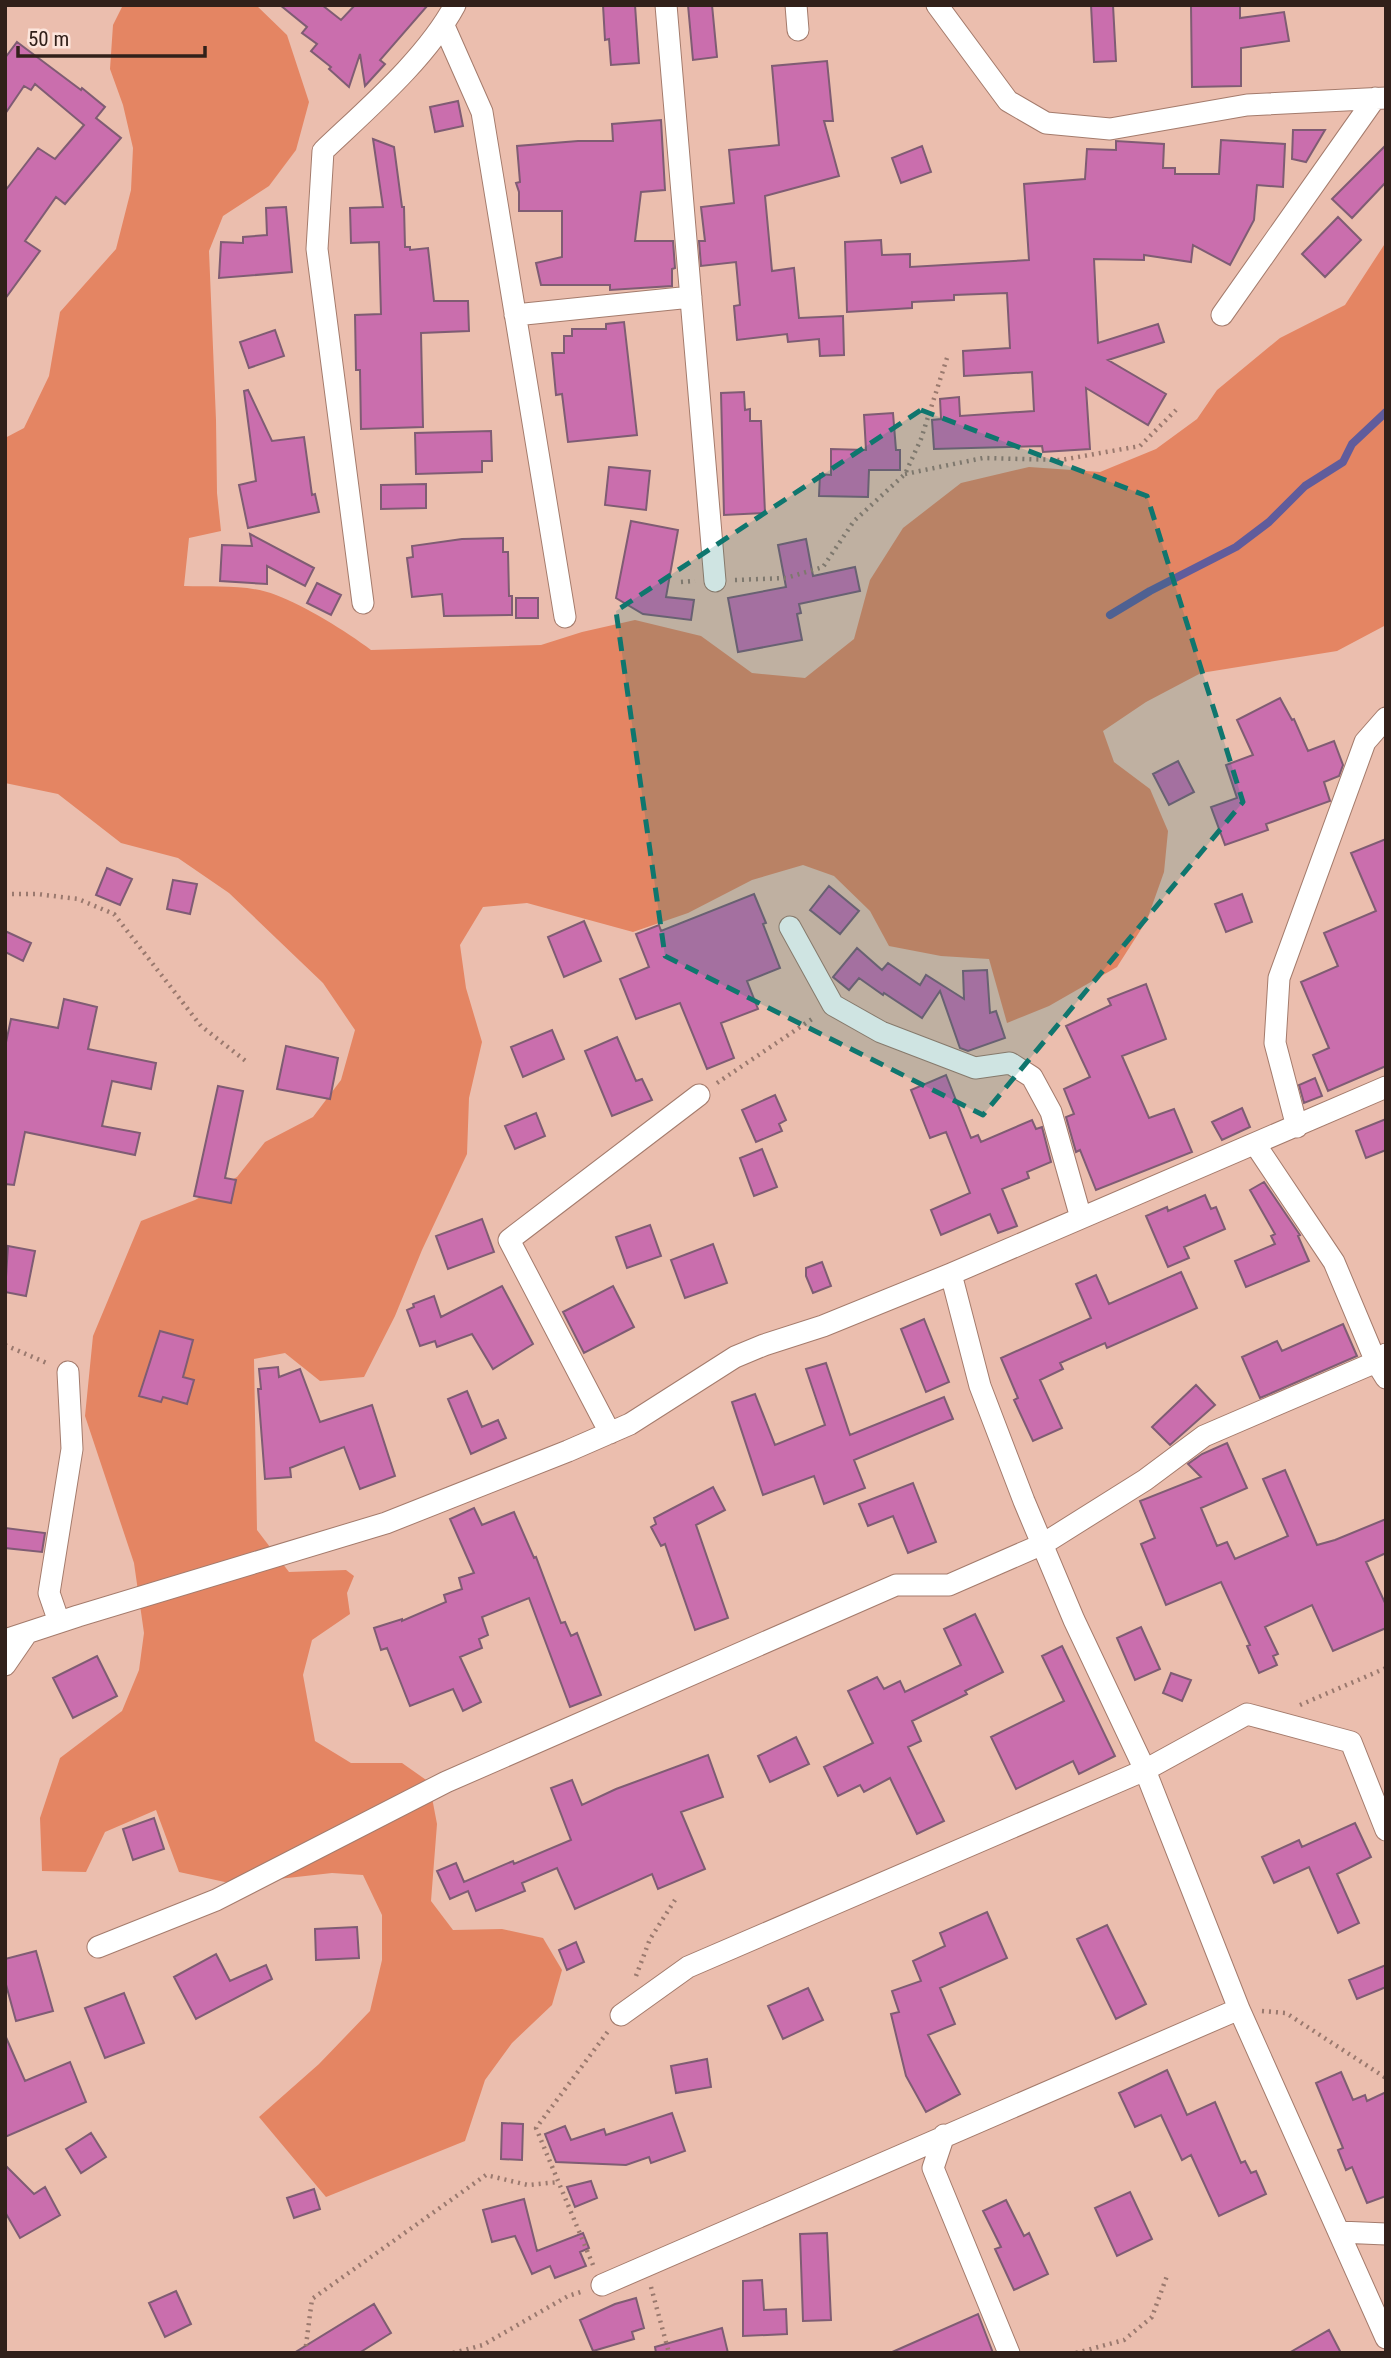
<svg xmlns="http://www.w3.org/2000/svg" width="1391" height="2358" font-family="'Roboto Condensed',sans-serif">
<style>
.green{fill:#e48563}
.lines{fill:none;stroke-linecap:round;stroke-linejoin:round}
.stream{stroke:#605c9c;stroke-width:8}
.building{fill:#ca6ead;stroke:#7f5c73;stroke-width:2}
.minor-casing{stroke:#a47b6c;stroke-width:23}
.path{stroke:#9a796e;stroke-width:4.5;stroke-dasharray:2 5;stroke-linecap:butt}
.minor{stroke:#fff;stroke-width:21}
.marked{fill:#0f766e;fill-opacity:0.2;stroke:#0f766e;stroke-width:5;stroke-dasharray:14 9;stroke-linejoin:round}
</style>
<rect width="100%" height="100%" fill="#ebbeae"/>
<path class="green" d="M 123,5 L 256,5 L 287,35 L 309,102 L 296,150 L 269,186 L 223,216 L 209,251 L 216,420 L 217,493 L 221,531 L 189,538 L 184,586 C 214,587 248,584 276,595 C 305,606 346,631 371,650 L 541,645 L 582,632 L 635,620 L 701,636 L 752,673 L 805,678 L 854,639 L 870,580 L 903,528 L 961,483 L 1029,467 L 1100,472 L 1156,449 L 1197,419 L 1217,390 L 1280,338 L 1345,305 L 1386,242 L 1386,625 L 1337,651 L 1201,673 L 1146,702 L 1103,731 L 1114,762 L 1150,789 L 1168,831 L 1164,872 L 1147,920 L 1117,967 L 1049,1006 L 1007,1023 L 989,959 L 941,956 L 889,946 L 870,911 L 834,876 L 803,865 L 752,880 L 688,913 L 633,932 L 527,903 L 483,907 L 460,945 L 466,988 L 482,1042 L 469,1098 L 467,1154 L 422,1250 L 395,1316 L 364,1377 L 320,1381 L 285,1353 L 254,1359 L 257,1530 L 289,1572 L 346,1570 L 354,1576 L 347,1593 L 350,1614 L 312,1640 L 303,1675 L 315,1741 L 351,1763 L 402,1763 L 429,1782 L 437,1824 L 431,1901 L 453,1930 L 502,1929 L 543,1938 L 562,1970 L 552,2005 L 512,2043 L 485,2080 L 465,2141 L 326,2197 L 259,2117 L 319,2064 L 370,2011 L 382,1960 L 382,1915 L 363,1875 L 332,1873 L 234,1884 L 179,1872 L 156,1810 L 105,1832 L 86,1872 L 42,1871 L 40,1818 L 60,1758 L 122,1711 L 139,1670 L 144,1633 L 134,1563 L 85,1416 L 93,1336 L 141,1221 L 195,1200 L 237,1177 L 265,1142 L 313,1117 L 341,1080 L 355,1030 L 323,983 L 229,893 L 178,858 L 121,843 L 58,794 L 5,783 L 5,438 L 24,428 L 49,376 L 60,312 L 116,249 L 131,190 L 133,148 L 123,105 L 110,69 L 113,25 Z"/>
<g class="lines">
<path class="stream" d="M 1110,615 L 1150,591 L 1236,547 L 1269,522 L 1305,486 L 1343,462 L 1352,444 L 1386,412"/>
</g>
<path class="building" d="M 280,5 L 322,5 L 341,20 L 355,5 L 428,5 L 380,60 L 385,64 L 365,86 L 360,54 L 349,87 L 329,69 L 331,67 L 311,51 L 317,44 L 302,33 L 307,27 Z
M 603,5 L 635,5 L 639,63 L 611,65 L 609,39 L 605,40 Z
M 688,5 L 712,5 L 717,57 L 693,60 Z
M 1091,5 L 1113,5 L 1116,61 L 1094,62 Z
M 1191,5 L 1240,5 L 1240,18 L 1284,12 L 1289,41 L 1241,48 L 1241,86 L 1192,87 Z
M 17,42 L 81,90 L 82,88 L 105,107 L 96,118 L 121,138 L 65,204 L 56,197 L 25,241 L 40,251 L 5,299 L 5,191 L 38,148 L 55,159 L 84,125 L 35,84 L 31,90 L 24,86 L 5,114 L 5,58 Z
M 827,61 L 833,121 L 824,121 L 839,176 L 765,196 L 772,271 L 794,268 L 799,318 L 843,316 L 844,355 L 820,356 L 819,339 L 788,342 L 787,334 L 737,340 L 734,306 L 740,305 L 736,262 L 701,266 L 699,241 L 705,241 L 701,207 L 734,203 L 729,150 L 779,145 L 772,66 Z
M 458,101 L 463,126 L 435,132 L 430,107 Z
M 661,120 L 665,190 L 641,192 L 635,241 L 673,241 L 675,268 L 672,269 L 672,286 L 610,290 L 610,285 L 541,285 L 536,263 L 562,257 L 562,211 L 519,211 L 519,192 L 516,183 L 520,182 L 517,146 L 578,141 L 613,141 L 612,124 Z
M 1293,130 L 1325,130 L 1306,162 L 1292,159 Z
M 373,139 L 394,147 L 402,207 L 404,207 L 405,247 L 410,247 L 410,250 L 428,248 L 434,301 L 468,301 L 469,331 L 421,333 L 423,427 L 361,429 L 360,370 L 356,370 L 355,315 L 381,314 L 379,242 L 351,243 L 350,208 L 383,207 Z
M 1221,140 L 1285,144 L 1283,187 L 1257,185 L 1254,220 L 1230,265 L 1193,245 L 1191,262 L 1144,255 L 1144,260 L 1094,259 L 1098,343 L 1158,324 L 1164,342 L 1108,360 L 1166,394 L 1148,425 L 1086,388 L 1090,449 L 1043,452 L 1042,446 L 934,449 L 932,420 L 941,419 L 940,399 L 959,397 L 960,416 L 1034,411 L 1032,372 L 964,376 L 963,351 L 1010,348 L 1007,293 L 954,295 L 954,300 L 912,302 L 912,308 L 847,312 L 845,242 L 881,240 L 882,255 L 910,254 L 910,267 L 1029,260 L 1024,184 L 1085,179 L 1087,149 L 1116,150 L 1116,141 L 1164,144 L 1163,168 L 1175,168 L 1175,174 L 1219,174 Z
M 1386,145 L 1386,182 L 1352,218 L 1332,199 Z
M 922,146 L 931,172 L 901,183 L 892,158 Z
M 286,207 L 292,272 L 219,278 L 221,242 L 243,243 L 243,237 L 267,235 L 266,208 Z
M 1338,217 L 1361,240 L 1325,277 L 1302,254 Z
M 624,322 L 637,435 L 568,442 L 562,394 L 556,395 L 552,353 L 564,353 L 564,336 L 572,336 L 572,329 L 606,329 L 606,324 Z
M 275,330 L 284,356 L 249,368 L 240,342 Z
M 248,390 L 272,441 L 304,437 L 312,495 L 315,494 L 319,512 L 248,528 L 239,485 L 256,481 L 244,391 Z
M 744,392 L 745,410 L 750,409 L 750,421 L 761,421 L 765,513 L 724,515 L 721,393 Z
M 893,413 L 896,450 L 900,450 L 900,470 L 869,470 L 868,497 L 819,496 L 820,474 L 831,475 L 831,449 L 866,450 L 864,415 Z
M 491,431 L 492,461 L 482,461 L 482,472 L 416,474 L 415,433 Z
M 609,467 L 650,471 L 646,510 L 605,505 Z
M 426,484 L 426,508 L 381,509 L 381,485 Z
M 631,521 L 678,530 L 666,597 L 694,600 L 691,620 L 643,614 L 616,598 Z
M 250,534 L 314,568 L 305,586 L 267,566 L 267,584 L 220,581 L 222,545 L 252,546 Z
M 503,538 L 503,552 L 508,552 L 509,596 L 512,596 L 512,615 L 444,616 L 442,594 L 412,597 L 407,558 L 413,557 L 412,546 L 462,539 Z
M 806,539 L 813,576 L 855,567 L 860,591 L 799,604 L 801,613 L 797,614 L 802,640 L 738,652 L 728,598 L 786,587 L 778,545 Z
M 317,583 L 341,595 L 331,615 L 307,603 Z
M 516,598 L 538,598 L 538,618 L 516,618 Z
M 1280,698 L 1292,720 L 1294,719 L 1308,751 L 1334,741 L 1343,765 L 1339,776 L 1324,782 L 1330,801 L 1266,824 L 1268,830 L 1225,845 L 1211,807 L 1237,798 L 1226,765 L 1253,755 L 1237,720 Z
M 1178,761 L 1194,792 L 1169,805 L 1153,774 Z
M 1386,839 L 1386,1066 L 1328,1091 L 1313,1055 L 1329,1048 L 1301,982 L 1338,966 L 1324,933 L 1376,911 L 1351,853 Z
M 107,868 L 132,879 L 120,905 L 96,895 Z
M 173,880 L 197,884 L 190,914 L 167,909 Z
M 829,886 L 859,911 L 840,934 L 810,910 Z
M 754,894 L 766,923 L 763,924 L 780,968 L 747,981 L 758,1009 L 721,1023 L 734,1058 L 707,1069 L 680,1003 L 636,1019 L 620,979 L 649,967 L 636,934 L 659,925 L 661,931 Z
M 1242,894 L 1252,922 L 1226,932 L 1215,904 Z
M 584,921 L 601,961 L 564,977 L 548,937 Z
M 5,931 L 31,943 L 23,961 L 5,952 Z
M 857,948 L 882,970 L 888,963 L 920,985 L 926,975 L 964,999 L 963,971 L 987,970 L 990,1013 L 996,1011 L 1005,1038 L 968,1051 L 960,1048 L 940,991 L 922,1018 L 884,993 L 883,995 L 859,978 L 849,990 L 833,977 Z
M 1146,984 L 1166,1039 L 1122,1056 L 1149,1118 L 1174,1109 L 1192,1152 L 1096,1190 L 1080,1150 L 1076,1152 L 1066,1117 L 1074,1114 L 1064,1089 L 1090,1077 L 1066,1026 L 1111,1005 L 1108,999 Z
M 64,999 L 97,1007 L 88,1049 L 156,1063 L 151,1089 L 112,1081 L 102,1126 L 140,1133 L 135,1155 L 25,1132 L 14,1185 L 5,1184 L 5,1047 L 11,1019 L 58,1028 Z
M 552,1030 L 564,1059 L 523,1077 L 511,1047 Z
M 617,1037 L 636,1081 L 642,1079 L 652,1100 L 612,1116 L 585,1051 Z
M 286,1046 L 338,1058 L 330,1099 L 277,1089 Z
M 946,1075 L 971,1138 L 978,1135 L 981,1142 L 1032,1120 L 1036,1129 L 1042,1127 L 1051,1162 L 1027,1172 L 1029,1178 L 1002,1189 L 1017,1226 L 998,1233 L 990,1214 L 941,1235 L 931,1210 L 970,1193 L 946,1132 L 930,1138 L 911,1090 Z
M 1315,1078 L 1322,1096 L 1304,1103 L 1299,1085 Z
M 218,1086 L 243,1091 L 225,1178 L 236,1180 L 231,1203 L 194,1196 Z
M 775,1095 L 786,1120 L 779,1124 L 782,1131 L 756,1142 L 742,1110 Z
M 1242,1108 L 1250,1127 L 1222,1140 L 1212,1122 Z
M 536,1113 L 545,1136 L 515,1149 L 505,1126 Z
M 1386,1119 L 1386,1150 L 1366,1158 L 1356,1131 Z
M 762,1149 L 777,1187 L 754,1196 L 740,1158 Z
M 1264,1182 L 1300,1235 L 1298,1236 L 1309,1261 L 1246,1287 L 1235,1261 L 1275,1244 L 1271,1236 L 1275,1234 L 1250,1190 Z
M 1205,1195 L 1211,1209 L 1216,1207 L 1225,1229 L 1184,1247 L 1189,1258 L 1168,1267 L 1146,1216 L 1167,1207 L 1168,1211 Z
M 482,1219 L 494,1252 L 448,1269 L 436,1236 Z
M 650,1225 L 661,1256 L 627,1268 L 616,1237 Z
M 713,1244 L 727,1283 L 685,1298 L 671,1260 Z
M 8,1246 L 35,1251 L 26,1296 L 5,1292 Z
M 822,1262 L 831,1286 L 813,1293 L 806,1276 L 806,1268 Z
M 1181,1272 L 1197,1308 L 1107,1348 L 1105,1343 L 1060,1363 L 1063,1369 L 1040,1380 L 1062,1428 L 1033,1441 L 1014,1400 L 1018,1398 L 1001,1358 L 1091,1318 L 1076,1284 L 1096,1275 L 1109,1304 Z
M 502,1286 L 533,1344 L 493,1369 L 472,1334 L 437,1347 L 435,1341 L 420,1346 L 407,1310 L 414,1307 L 413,1304 L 434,1296 L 441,1317 Z
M 613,1286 L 634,1327 L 584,1353 L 563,1312 Z
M 924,1319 L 949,1382 L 926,1392 L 901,1329 Z
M 1343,1324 L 1357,1356 L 1260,1398 L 1242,1357 L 1277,1341 L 1282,1351 Z
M 160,1331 L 193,1340 L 183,1377 L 194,1380 L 187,1404 L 163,1397 L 161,1402 L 139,1396 Z
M 826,1363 L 850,1435 L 944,1397 L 953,1419 L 854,1460 L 865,1488 L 824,1504 L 814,1476 L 763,1495 L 732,1402 L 755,1394 L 775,1445 L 825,1425 L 806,1369 Z
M 278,1367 L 279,1377 L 300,1369 L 320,1422 L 372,1405 L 395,1476 L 360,1489 L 344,1447 L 290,1468 L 291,1477 L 265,1479 L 258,1389 L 261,1389 L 259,1369 Z
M 1196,1385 L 1215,1405 L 1170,1445 L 1152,1427 Z
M 467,1391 L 482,1427 L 498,1420 L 506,1438 L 471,1454 L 448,1399 Z
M 1227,1443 L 1247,1488 L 1201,1508 L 1217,1546 L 1227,1542 L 1235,1559 L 1288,1536 L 1263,1479 L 1285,1470 L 1317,1545 L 1335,1540 L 1386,1519 L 1386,1553 L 1366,1562 L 1386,1605 L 1386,1628 L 1333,1651 L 1312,1605 L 1265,1627 L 1278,1654 L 1273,1656 L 1277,1665 L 1259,1673 L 1247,1646 L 1250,1645 L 1221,1582 L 1166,1605 L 1141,1544 L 1155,1538 L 1140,1501 L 1201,1477 L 1188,1464 L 1202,1454 Z
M 913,1483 L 936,1542 L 908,1553 L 893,1516 L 868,1526 L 859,1504 Z
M 713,1487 L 725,1510 L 696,1525 L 728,1618 L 695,1630 L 665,1544 L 661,1546 L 651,1527 L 656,1524 L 654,1518 Z
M 474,1508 L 482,1525 L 514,1512 L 534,1558 L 536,1557 L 561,1623 L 565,1622 L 571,1636 L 577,1633 L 601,1695 L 570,1707 L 529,1598 L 482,1617 L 488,1635 L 479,1639 L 482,1648 L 460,1657 L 481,1702 L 463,1711 L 453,1689 L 410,1706 L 387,1648 L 381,1650 L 374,1628 L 402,1619 L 402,1621 L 446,1602 L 444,1595 L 462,1589 L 459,1578 L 474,1573 L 450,1519 Z
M 5,1528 L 45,1533 L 42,1552 L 5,1548 Z
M 975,1614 L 1003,1672 L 965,1691 L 967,1694 L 912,1721 L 921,1741 L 908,1747 L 944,1821 L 917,1834 L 890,1778 L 864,1792 L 860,1785 L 838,1796 L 824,1767 L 873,1743 L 848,1691 L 877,1677 L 884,1689 L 900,1681 L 905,1692 L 961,1665 L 944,1629 Z
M 1141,1627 L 1160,1669 L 1135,1680 L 1117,1638 Z
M 1062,1646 L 1115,1756 L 1079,1774 L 1073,1761 L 1016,1789 L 991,1737 L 1064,1701 L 1042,1656 Z
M 97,1656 L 117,1696 L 73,1718 L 53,1678 Z
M 1171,1673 L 1191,1680 L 1182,1701 L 1163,1693 Z
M 796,1737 L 809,1764 L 770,1782 L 758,1756 Z
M 708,1755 L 723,1797 L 681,1812 L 705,1869 L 658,1889 L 652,1874 L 575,1909 L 557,1868 L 522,1883 L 525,1891 L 476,1911 L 468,1891 L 450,1899 L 437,1871 L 456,1863 L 464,1882 L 513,1861 L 514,1864 L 571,1840 L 551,1788 L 572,1780 L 582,1805 L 616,1789 Z
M 154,1818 L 164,1849 L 133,1860 L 123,1829 Z
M 1355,1823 L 1371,1857 L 1337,1874 L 1359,1923 L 1338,1933 L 1309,1867 L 1274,1883 L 1262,1857 L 1299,1840 L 1302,1847 Z
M 987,1912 L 1007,1958 L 940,1988 L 955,2024 L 928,2035 L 960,2094 L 926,2112 L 906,2076 L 891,2014 L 899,2012 L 892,1991 L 921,1981 L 913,1961 L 945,1946 L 940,1933 Z
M 1107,1925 L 1146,2004 L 1116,2019 L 1077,1939 Z
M 357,1927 L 359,1958 L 316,1960 L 315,1929 Z
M 576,1942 L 584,1962 L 567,1970 L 559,1950 Z
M 36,1951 L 53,2011 L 16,2021 L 5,1981 L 5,1959 Z
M 216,1954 L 230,1981 L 266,1965 L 272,1979 L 196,2019 L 174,1977 Z
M 1386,1965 L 1386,1987 L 1357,1999 L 1349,1980 Z
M 808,1988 L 823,2020 L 783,2039 L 768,2006 Z
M 124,1993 L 144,2043 L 105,2058 L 85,2008 Z
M 5,2035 L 25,2081 L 70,2062 L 86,2102 L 5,2137 Z
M 707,2059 L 711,2087 L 676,2093 L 671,2066 Z
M 1167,2070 L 1187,2115 L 1215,2102 L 1241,2163 L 1245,2161 L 1251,2173 L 1256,2171 L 1266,2194 L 1219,2216 L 1191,2155 L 1182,2160 L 1161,2115 L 1135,2127 L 1119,2093 Z
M 1341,2072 L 1353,2100 L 1365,2095 L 1367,2101 L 1386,2092 L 1386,2196 L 1367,2203 L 1352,2167 L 1346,2170 L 1338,2150 L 1343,2148 L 1316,2083 Z
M 672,2113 L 685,2151 L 651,2163 L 649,2157 L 626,2165 L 556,2162 L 545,2134 L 565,2126 L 571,2140 L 604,2129 L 606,2135 Z
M 502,2123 L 523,2124 L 522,2160 L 501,2159 Z
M 91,2133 L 106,2157 L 81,2173 L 66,2149 Z
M 5,2165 L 34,2194 L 45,2187 L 60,2215 L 20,2238 L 5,2212 Z
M 591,2181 L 597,2198 L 575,2207 L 567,2187 Z
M 314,2189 L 320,2209 L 294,2218 L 287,2198 Z
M 1130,2192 L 1152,2239 L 1117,2256 L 1095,2208 Z
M 524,2199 L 537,2251 L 583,2233 L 589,2248 L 580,2252 L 586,2266 L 555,2278 L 550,2266 L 532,2274 L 515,2236 L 492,2242 L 483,2210 Z
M 1006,2200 L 1024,2236 L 1029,2233 L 1048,2274 L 1014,2290 L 995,2249 L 1001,2247 L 983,2211 Z
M 827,2233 L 831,2320 L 803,2321 L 800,2234 Z
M 762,2280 L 764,2310 L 786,2309 L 787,2334 L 743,2336 L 743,2281 Z
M 176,2291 L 191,2324 L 165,2337 L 149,2303 Z
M 636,2298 L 644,2328 L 632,2332 L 634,2339 L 593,2351 L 580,2320 L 615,2304 Z
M 374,2304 L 391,2333 L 359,2353 L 294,2353 Z
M 978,2314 L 993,2353 L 890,2353 Z
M 722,2328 L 728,2353 L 656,2353 L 655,2347 Z
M 1329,2330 L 1341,2353 L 1289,2353 Z"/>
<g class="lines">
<defs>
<path id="minor" d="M 666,5 L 715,581
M 796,5 L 798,30
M 937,5 L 1008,101 L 1046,123 L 1110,129 L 1247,105 L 1386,98
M 444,26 L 482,112 L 565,617
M 515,315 L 691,297
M 1222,315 L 1375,98
M 363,603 L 317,249 L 323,151 C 367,109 426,59 455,5
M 790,927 L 833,1005 L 881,1032 L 975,1068 L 1010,1063 L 1032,1077 L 1051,1112 L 1081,1218
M 1297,1127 L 1275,1043 L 1279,978 L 1365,742 L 1386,718
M 1255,1144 L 1334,1262 L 1376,1362 L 1386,1378
M 951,1274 L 980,1386 L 1024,1501 L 1074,1620 L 1145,1770 L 1239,2009 L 1386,2338
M 610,1433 L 509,1240 L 699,1095
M 59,1622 L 49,1593 L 72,1449 L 68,1372
M 5,1640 L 78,1616 L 386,1523 L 568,1451 L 630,1424 L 735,1357 L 764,1345 L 823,1326 L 951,1274 L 1386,1087
M 5,1665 L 27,1633
M 98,1947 L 216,1900 L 446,1782 L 896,1585 L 949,1585 L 1043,1544 L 1145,1480 L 1204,1436 L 1376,1362 L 1386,1354
M 621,2015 L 688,1967 L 1145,1770 L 1247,1714 L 1351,1742 L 1386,1830
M 944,2135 L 933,2168 L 1009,2353
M 1339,2232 L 1386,2234
M 602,2285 L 1239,2009"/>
</defs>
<use href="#minor" class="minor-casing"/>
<path class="path" d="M 905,474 L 983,458 L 1061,460 L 1140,446 L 1176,410
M 735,580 L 786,578 L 823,567 L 854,521 L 905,474 L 921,439 L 947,358
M 681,582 L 695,581
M 5,894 L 37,894 L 78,899 L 114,914 L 201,1026 L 247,1062
M 717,1083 L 815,1017
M 5,1345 L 49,1364
M 1300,1705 L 1386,1668
M 636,1976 L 650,1939 L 675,1900
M 1262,2011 L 1286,2013 L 1386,2078
M 593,2265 L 536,2128 L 609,2030
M 651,2287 L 669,2353
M 305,2353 L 312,2299 L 486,2175 L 528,2185 L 559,2182
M 453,2353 L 483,2345 L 568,2296 L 584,2291
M 1076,2353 L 1124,2340 L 1152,2317 L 1168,2273"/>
<use href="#minor" class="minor"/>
</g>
<path class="marked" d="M 921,410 L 1147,496 L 1243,802 L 983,1115 L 665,956 L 616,611 Z"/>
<rect width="1391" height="2358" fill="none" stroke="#31201a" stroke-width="14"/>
<path d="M18 46v10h187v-10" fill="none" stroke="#31201a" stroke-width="3.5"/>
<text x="28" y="46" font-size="21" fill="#31201a" stroke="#fce5dc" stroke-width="5" paint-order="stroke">50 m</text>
</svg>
